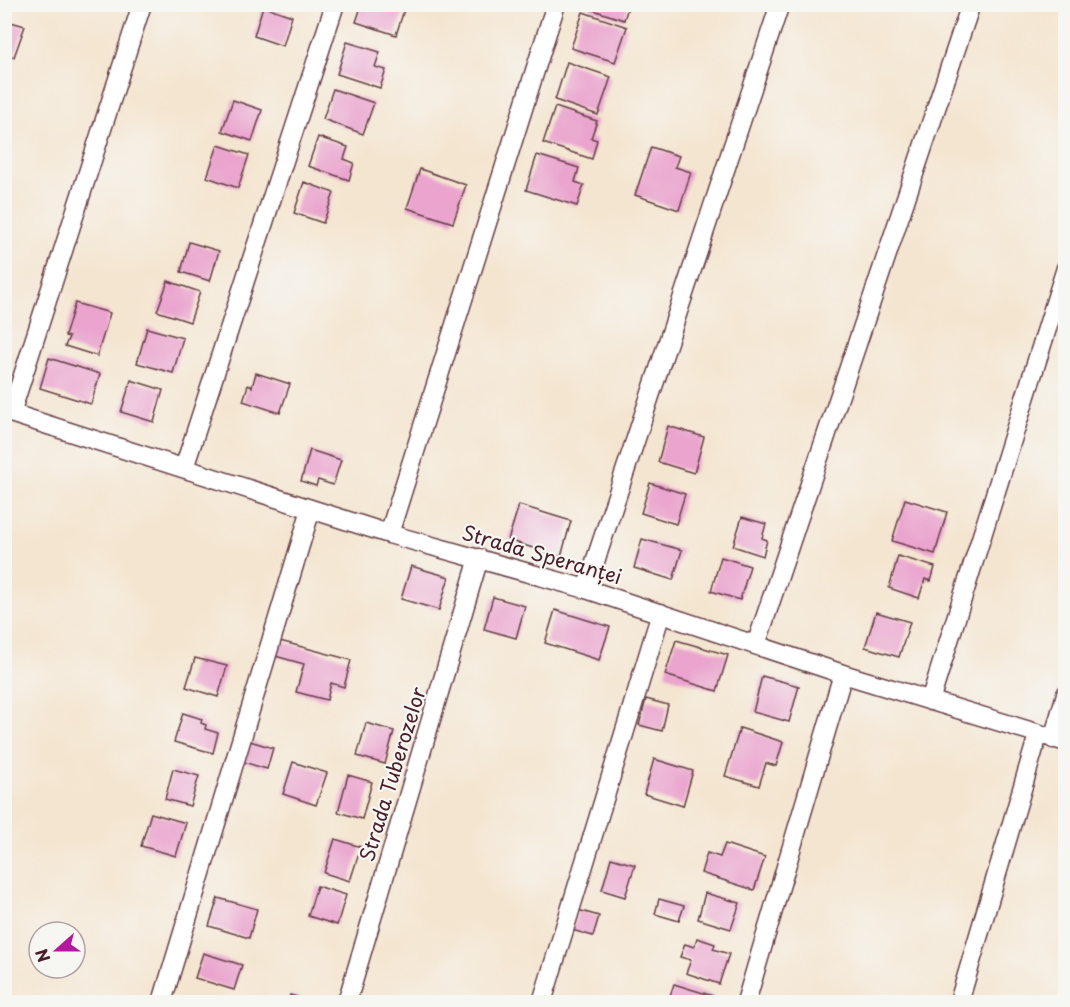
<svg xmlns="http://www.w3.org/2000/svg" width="1070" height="1007" font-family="'Playpen Sans',sans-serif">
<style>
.building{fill:#eaa4ce}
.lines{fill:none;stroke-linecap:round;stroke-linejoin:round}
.minor-casing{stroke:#643d44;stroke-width:21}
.minor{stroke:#fff;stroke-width:18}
.labels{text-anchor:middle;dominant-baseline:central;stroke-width:4.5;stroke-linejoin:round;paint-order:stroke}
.street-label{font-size:20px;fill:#4a1f2b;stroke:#f6f6f2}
</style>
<rect width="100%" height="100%" fill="#f6f6f2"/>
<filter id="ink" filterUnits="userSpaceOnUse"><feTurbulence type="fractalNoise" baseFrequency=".0167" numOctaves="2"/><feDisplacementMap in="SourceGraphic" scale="12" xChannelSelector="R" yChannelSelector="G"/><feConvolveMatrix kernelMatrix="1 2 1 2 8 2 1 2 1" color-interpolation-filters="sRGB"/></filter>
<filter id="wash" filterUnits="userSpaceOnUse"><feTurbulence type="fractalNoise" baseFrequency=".008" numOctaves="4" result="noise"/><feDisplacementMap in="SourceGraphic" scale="24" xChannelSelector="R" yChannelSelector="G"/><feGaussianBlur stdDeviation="1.35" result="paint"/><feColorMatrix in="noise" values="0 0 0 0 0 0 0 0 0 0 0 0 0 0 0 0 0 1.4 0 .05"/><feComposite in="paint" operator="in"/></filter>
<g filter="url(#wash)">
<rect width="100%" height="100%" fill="#f4e5d0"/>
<g id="blocks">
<path class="building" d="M 362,4 L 397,4 L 405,7 L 396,35 L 356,22 Z
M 591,4 L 629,4 L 624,20 L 590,9 Z
M 263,6 L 292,16 L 283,46 L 254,36 Z
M 583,12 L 627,27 L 615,62 L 571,48 Z
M 4,20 L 25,26 L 14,57 L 4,54 Z
M 347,42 L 380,52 L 375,67 L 386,70 L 380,88 L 337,74 Z
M 567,62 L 611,77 L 598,115 L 555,100 Z
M 333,89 L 374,103 L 363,134 L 323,119 Z
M 233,100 L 262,110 L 252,141 L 222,131 Z
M 555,107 L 597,121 L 591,138 L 597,140 L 592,159 L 543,143 Z
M 318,137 L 348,147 L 344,159 L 354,163 L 349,180 L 308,166 Z
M 218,145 L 249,155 L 238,188 L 207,177 Z
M 651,147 L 679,156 L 675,167 L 691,172 L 679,210 L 635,195 Z
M 537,155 L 579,168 L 575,182 L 584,185 L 577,206 L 526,190 Z
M 420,169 L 466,185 L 453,223 L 407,208 Z
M 304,182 L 334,193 L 323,223 L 294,213 Z
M 189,242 L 219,251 L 210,281 L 181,272 Z
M 168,281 L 200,292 L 190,322 L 157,311 Z
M 75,303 L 110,313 L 97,356 L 65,346 L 69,337 L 65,336 Z
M 147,328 L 183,338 L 173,373 L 137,363 Z
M 49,358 L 100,374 L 91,404 L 40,388 Z
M 256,373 L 290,384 L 280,413 L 243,401 L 248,385 L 252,387 Z
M 131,380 L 163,390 L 154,422 L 121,412 Z
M 668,426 L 704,437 L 694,473 L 658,462 Z
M 310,450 L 341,460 L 333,485 L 318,480 L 316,486 L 301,481 Z
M 650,483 L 685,494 L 676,524 L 641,513 Z
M 905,499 L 947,512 L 935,554 L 892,541 Z
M 519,505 L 571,521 L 561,557 L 508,540 Z
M 742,517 L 766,524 L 762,538 L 767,540 L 763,556 L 733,546 Z
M 642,539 L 682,550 L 673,580 L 634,568 Z
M 898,556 L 935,567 L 931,581 L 925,579 L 919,598 L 889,588 Z
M 721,557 L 750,566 L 740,600 L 711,591 Z
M 411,566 L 449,577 L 439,610 L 401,599 Z
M 493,597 L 525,606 L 516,638 L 484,629 Z
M 555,610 L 610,627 L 599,660 L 545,643 Z
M 876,612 L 910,622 L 899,657 L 865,647 Z
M 676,640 L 728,655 L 717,691 L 665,675 Z
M 280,641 L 351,660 L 344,687 L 331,683 L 327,700 L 296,692 L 304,664 L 275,656 Z
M 195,658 L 227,666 L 218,697 L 186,687 Z
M 762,676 L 799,686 L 789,722 L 753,712 Z
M 646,699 L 668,705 L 662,731 L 639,725 Z
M 183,713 L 202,719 L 201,723 L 206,725 L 205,729 L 218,733 L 213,753 L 174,742 Z
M 366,723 L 394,731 L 385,764 L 357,756 Z
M 740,728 L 783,742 L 776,766 L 766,763 L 759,786 L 725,776 Z
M 250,741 L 273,748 L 267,769 L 243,762 Z
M 654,759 L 693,771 L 683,806 L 644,794 Z
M 293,762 L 327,773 L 316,805 L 283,794 Z
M 173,769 L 199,776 L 190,806 L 165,799 Z
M 348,775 L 372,782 L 362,819 L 338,812 Z
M 151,813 L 186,823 L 176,856 L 141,846 Z
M 335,839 L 361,847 L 350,881 L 324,873 Z
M 725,844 L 765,857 L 754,890 L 701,873 L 707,853 L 720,857 Z
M 611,858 L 635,865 L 625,897 L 602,890 Z
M 317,886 L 346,895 L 337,925 L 308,916 Z
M 705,893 L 740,903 L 731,929 L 698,919 Z
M 218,898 L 257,909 L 249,938 L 209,926 Z
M 659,899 L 684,906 L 679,921 L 655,914 Z
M 578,910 L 599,916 L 593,936 L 572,930 Z
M 697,938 L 715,944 L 713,949 L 729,954 L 719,984 L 686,973 L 691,960 L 680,957 L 685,944 L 694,947 Z
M 203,953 L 242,965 L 234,990 L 195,978 Z
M 674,984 L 713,996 L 711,1002 L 668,1002 Z
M 290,995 L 314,1002 L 288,1002 Z"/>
</g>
</g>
<g filter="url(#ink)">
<use href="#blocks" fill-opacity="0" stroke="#643d44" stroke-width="1.5"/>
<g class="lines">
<defs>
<path id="minor" d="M 4,411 L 389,534 L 586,589 L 843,674 L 1066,742
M 11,413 L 142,4
M 184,468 L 335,4
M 389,534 L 556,4
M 586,589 L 780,4
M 756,645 L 971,4
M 930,701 L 1066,268
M 1053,739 L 1066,694
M 162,1002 L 311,509
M 347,1002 L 479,558
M 542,1002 L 661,613
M 746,1002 L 843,674
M 959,1002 L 1038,735"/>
</defs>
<use href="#minor" class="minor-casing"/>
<use href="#minor" class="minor"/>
</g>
</g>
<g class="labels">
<g class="street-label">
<text transform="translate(542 554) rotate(16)">Strada Speranței</text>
<text transform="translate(392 774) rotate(-73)">Strada Tuberozelor</text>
</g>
</g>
<rect width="1070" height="1007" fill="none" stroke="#f6f6f2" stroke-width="24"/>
<g transform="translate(57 950) rotate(249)"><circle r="28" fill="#f6f6f2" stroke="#b1a0a2" stroke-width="1.5"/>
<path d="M0-4.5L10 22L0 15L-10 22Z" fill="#b5179e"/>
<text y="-9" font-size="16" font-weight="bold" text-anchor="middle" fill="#4a1f2b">N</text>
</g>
</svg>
